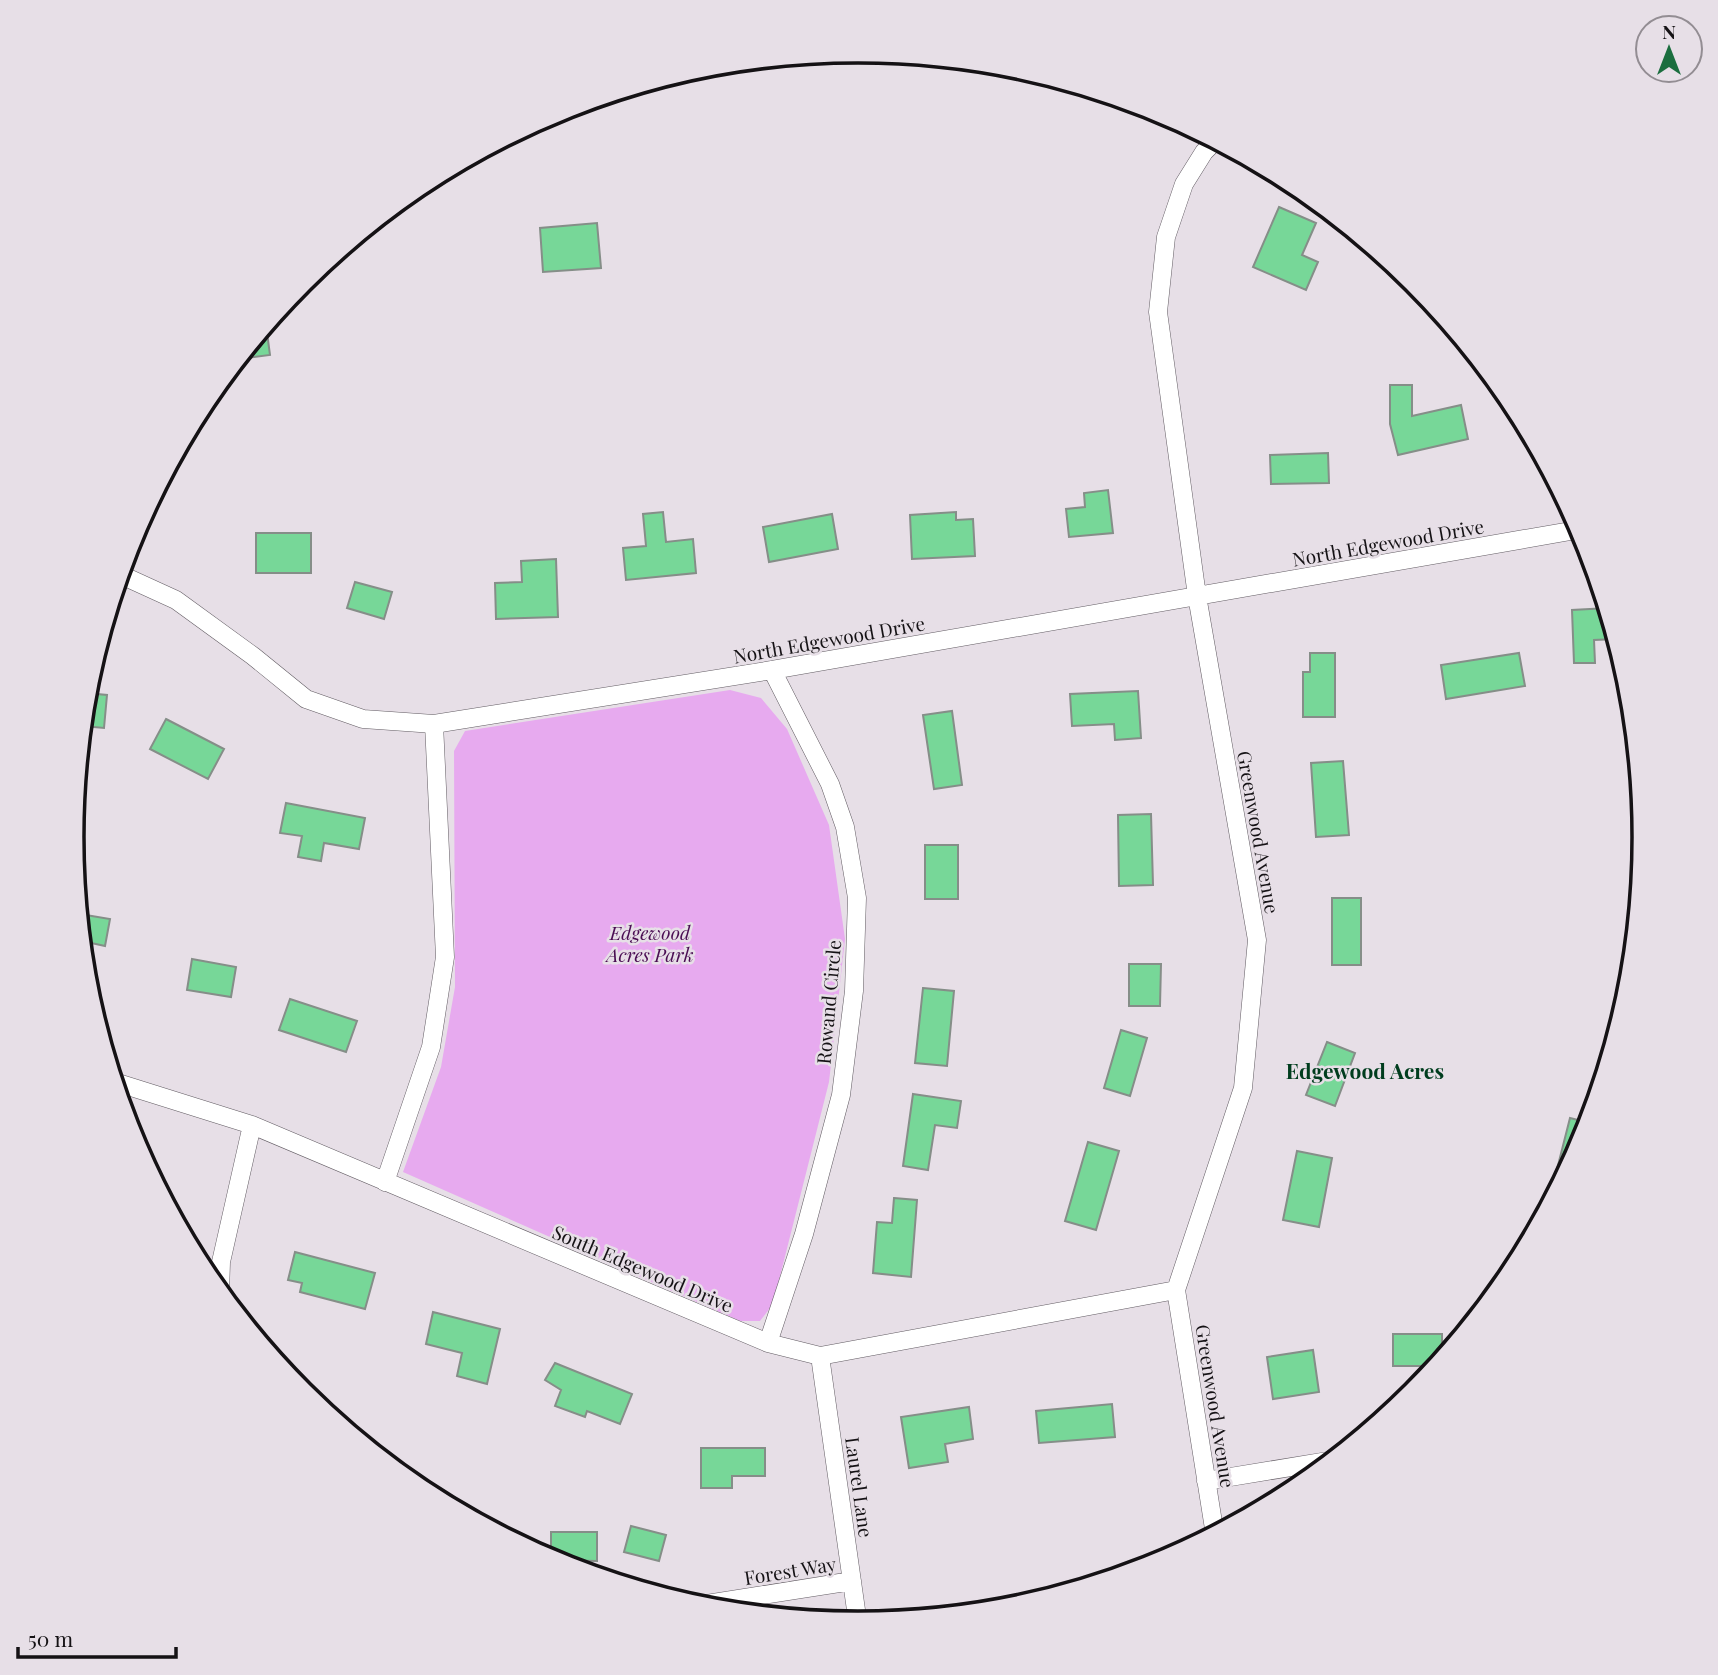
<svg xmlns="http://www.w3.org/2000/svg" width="1718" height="1675" font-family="'Playfair Display',serif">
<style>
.green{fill:#e7aaef}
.building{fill:#77d798;stroke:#858e88;stroke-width:2}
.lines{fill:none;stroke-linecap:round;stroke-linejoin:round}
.street-casing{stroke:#625c63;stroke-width:19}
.street{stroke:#fff;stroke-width:18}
.labels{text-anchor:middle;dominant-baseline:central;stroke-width:5;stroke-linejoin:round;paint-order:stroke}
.street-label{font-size:19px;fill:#151215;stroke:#e7dfe7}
.park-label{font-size:19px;font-style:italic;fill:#4a0d53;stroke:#e7dfe7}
.neighbourhood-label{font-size:21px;font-weight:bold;fill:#003d1e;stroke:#e7dfe7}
.rim{fill:none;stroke:#151215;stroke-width:3.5}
</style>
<rect width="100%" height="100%" fill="#e7dfe7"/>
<path class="green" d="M 730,690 L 761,698 L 787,729 L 829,825 L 845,939 L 829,1082 L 773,1304 L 760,1321 L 740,1321 L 403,1172 L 441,1067 L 455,987 L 454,751 L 465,731 Z"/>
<path class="building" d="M 1279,207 L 1316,223 L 1302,255 L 1318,262 L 1306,290 L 1253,267 Z
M 597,223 L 601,268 L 543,272 L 540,228 Z
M 266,325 L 270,355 L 239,359 Z
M 1390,385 L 1412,385 L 1412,416 L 1461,405 L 1468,439 L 1398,455 L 1390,424 Z
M 1328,453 L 1329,483 L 1271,484 L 1270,455 Z
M 1108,490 L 1113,533 L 1069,537 L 1066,509 L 1085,507 L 1084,493 Z
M 663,512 L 666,542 L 693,539 L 696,573 L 626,580 L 623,548 L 646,546 L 643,514 Z
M 956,512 L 956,520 L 973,519 L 975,556 L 912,559 L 910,515 Z
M 832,514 L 838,549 L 769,562 L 763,527 Z
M 256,533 L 311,533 L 311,573 L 256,573 Z
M 556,559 L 558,617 L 496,619 L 495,583 L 522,582 L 521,561 Z
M 355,582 L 392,592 L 384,619 L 347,608 Z
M 1608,608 L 1617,639 L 1594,640 L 1595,663 L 1574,663 L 1572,610 Z
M 1310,653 L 1335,653 L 1335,717 L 1303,717 L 1303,672 L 1310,672 Z
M 1519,653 L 1525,686 L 1446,699 L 1441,665 Z
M 1138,691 L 1141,738 L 1115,740 L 1114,724 L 1072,726 L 1070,694 Z
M 86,693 L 107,695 L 104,728 L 83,726 Z
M 952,711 L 962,785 L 934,789 L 923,715 Z
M 166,719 L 224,749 L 208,779 L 150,749 Z
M 1343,761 L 1349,835 L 1316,837 L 1311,763 Z
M 286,803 L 365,818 L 359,849 L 324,843 L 321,861 L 298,857 L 302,836 L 280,833 Z
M 1151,814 L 1153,885 L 1119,886 L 1118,815 Z
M 925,845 L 958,845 L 958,899 L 925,899 Z
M 1332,898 L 1361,898 L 1361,965 L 1332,965 Z
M 80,914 L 110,919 L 105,946 L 82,941 Z
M 192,959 L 236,967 L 231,997 L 187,990 Z
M 1129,964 L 1161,964 L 1160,1006 L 1129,1006 Z
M 923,988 L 954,991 L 947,1066 L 915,1063 Z
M 290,999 L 357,1021 L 346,1052 L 279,1030 Z
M 1121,1030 L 1147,1038 L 1130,1096 L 1104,1088 Z
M 1327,1042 L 1355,1053 L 1335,1106 L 1306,1095 Z
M 913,1094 L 961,1101 L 957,1128 L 935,1125 L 928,1170 L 903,1166 Z
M 1570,1118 L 1590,1123 L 1586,1139 L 1558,1191 L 1552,1189 Z
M 1088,1142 L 1119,1151 L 1096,1230 L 1065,1221 Z
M 1297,1151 L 1332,1158 L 1319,1227 L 1283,1220 Z
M 894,1198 L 917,1200 L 911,1277 L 873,1273 L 877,1222 L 892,1223 Z
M 295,1252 L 375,1273 L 365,1309 L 300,1292 L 302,1283 L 288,1280 Z
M 433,1312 L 500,1329 L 487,1384 L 457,1376 L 462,1353 L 426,1344 Z
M 1393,1334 L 1442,1334 L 1442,1361 L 1438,1366 L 1393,1366 Z
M 1313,1350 L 1319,1392 L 1273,1399 L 1267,1357 Z
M 555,1363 L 632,1394 L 620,1424 L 587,1411 L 585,1417 L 555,1406 L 561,1390 L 545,1380 Z
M 1112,1404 L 1115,1437 L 1039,1443 L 1036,1411 Z
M 969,1407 L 973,1439 L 945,1444 L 948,1462 L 909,1468 L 901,1417 Z
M 701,1448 L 765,1448 L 765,1476 L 732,1476 L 732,1488 L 701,1488 Z
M 631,1526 L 666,1535 L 659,1561 L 624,1552 Z
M 551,1532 L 597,1532 L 597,1561 L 551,1560 Z"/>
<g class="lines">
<defs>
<path id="street" d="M 120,577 L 130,579 L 176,600 L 253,656 L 306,699 L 363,719 L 434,724 L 772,670 L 1582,529
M 115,1082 L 252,1125 L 768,1343 L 820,1356 L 1176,1290
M 385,1182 L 431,1047 L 445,957 L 434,724
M 220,1293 L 221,1262 L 252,1125
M 768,1343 L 804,1234 L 841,1095 L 854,991 L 857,898 L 845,827 L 830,784 L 772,670
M 820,1356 L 858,1624
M 1206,1481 L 1334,1460
M 1215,1535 L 1176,1290 L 1243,1088 L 1257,940 L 1197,596 L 1158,312 L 1166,237 L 1184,184 L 1204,152 L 1216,140
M 694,1606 L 852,1581"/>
</defs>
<use href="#street" class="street-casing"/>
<use href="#street" class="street"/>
</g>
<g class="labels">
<g class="street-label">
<text transform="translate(1388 542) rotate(-10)">North Edgewood Drive</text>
<text transform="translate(829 639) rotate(-10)">North Edgewood Drive</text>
<text transform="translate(1259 832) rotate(80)">Greenwood Avenue</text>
<text transform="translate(828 1002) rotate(-85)">Rowand Circle</text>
<text transform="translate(643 1268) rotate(23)">South Edgewood Drive</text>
<text transform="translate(1216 1406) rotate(81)">Greenwood Avenue</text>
<text transform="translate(860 1487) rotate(82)">Laurel Lane</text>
<text transform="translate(790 1570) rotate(-9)">Forest Way</text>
</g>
<g class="park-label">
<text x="650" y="932">Edgewood<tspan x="650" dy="22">Acres Park</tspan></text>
</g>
<g class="neighbourhood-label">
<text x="1365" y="1070">Edgewood Acres</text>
</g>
</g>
<path d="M0 0H1718V1675H0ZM84 837a774 774 0 1 1 1548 0a774 774 0 1 1-1548 0Z" fill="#e7dfe7" fill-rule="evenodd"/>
<path class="rim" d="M84 837a774 774 0 1 1 1548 0a774 774 0 1 1-1548 0Z"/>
<g transform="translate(1669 49)"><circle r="33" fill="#e7dfe7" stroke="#938d93" stroke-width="2"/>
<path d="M0-5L12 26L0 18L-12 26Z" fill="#1b6e3f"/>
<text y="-10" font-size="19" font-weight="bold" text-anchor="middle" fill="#151215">N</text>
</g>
<path d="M18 1647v10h158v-10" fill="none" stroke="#151215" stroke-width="3.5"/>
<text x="28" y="1647" font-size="21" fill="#151215" stroke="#e7dfe7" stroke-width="5" paint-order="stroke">50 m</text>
</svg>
